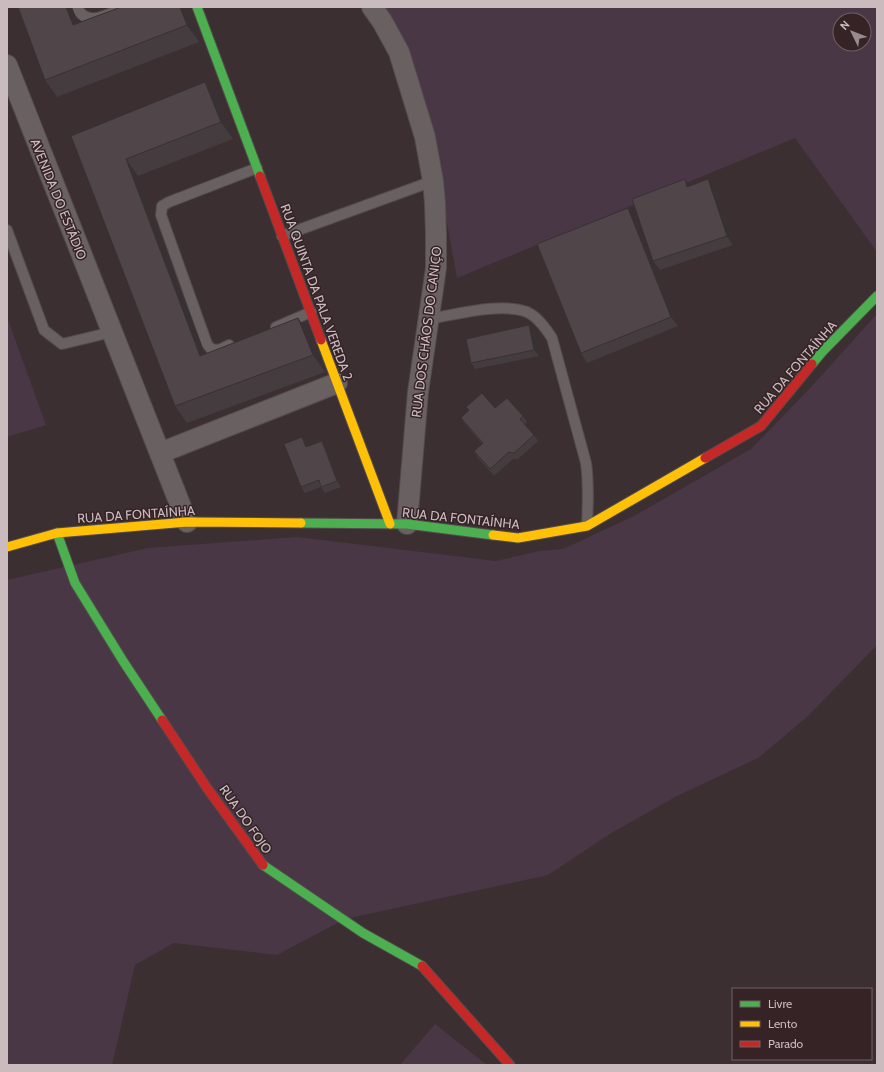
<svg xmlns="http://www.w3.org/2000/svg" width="884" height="1072" font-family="Cabin,sans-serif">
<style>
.green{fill:#4a3746;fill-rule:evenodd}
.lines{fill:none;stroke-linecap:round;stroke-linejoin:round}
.lane-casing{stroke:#544b4d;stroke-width:12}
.street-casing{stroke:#544b4d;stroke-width:22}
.fast-casing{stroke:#544b4d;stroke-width:11}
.slow-casing{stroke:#544b4d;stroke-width:11}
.jam-casing{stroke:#544b4d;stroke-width:11}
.lane{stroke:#686061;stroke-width:10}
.street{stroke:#686061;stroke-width:20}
.fast{stroke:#4caf50;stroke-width:9}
.slow{stroke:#ffc107;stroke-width:9}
.jam{stroke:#c62828;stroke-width:9}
.wall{fill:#453c3f}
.shaded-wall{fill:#383133}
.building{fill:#504649;stroke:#383133}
.labels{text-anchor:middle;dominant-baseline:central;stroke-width:3;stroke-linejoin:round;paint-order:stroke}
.street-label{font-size:13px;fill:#cabbbe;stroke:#362326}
</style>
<rect width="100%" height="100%" fill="#3b2f32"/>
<path class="green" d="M 384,7 L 877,7 L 877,252 L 795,138 L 457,278 L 438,173 L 407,46 ZM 840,20 L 864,20 L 864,44 L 840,44 Z
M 877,314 L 877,645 L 808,716 L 758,758 L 677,796 L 608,835 L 548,875 L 345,919 L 277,955 L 174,943 L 135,965 L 112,1065 L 7,1065 L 7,580 L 148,548 L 297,537 L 496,561 L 539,551 L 563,549 L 634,516 L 751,449 L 812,386 Z
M 7,317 L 46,425 L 7,437 Z
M 435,1024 L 487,1065 L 400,1065 Z"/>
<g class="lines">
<defs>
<path id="lane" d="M 77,7 C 86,29 110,13 126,7
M 7,230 L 44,330 L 62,344 L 112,332
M 282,236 L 433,181
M 428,319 C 456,315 500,302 527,312 C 538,317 546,329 552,338 L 586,463 C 589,484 588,504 587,525
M 276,327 L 311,312
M 229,345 L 219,350 L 211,349 L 207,344 L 161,215 L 162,206 L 169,202 L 257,168"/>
<path id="street" d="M 372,7 L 382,21 L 399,52 L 425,137 L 433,181 L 435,203 L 436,235 L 436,268 L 418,392 L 407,524
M 7,65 L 187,522
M 160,453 L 337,383"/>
<path id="fast" d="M 197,7 L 260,176
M 812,364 L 823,351 L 877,296
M 301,523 L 407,524 L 493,535
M 57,533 L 75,583 L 123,661 L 162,720
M 263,865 L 363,933 L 422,966"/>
<path id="slow" d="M 321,340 L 390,524
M 493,535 L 518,538 L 587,526 L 705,458
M 7,547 L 57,533 L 187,522 L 301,523"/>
<path id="jam" d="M 260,176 L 321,340
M 705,458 L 761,426 L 812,364
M 162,720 L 207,788 L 263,865
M 422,966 L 510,1065"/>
</defs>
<use href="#lane" class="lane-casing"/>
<use href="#street" class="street-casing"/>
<use href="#fast" class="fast-casing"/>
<use href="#slow" class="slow-casing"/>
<use href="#jam" class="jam-casing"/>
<use href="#lane" class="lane"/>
<use href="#street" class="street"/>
<use href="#fast" class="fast"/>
<use href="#slow" class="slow"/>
<use href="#jam" class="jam"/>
</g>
<path class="wall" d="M 121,7 L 186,7 L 199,42 L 57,97 L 45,80 L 78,23 Z
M 205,82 L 217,99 L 233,139 L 138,176 L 205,354 L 310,335 L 325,372 L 187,423 L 175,406 L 71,136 Z
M 708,179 L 715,188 L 733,245 L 660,270 L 653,261 L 689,186 Z
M 634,217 L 678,326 L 587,363 L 581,353 Z
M 529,325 L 534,331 L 539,356 L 475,369 L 471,363 Z
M 466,407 L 495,408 L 523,416 L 527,422 L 525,425 L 534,435 L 538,441 L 518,459 L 513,459 L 494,476 L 478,458 L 474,451 L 482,444 L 465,424 L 461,418 L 469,411 Z
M 302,437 L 308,446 L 322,441 L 326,447 L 341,487 L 325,493 L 321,487 L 305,493 L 301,487 Z"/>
<path class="shaded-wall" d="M 66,7 L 72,7 L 85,42 L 73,25 Z
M 180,7 L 186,7 L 199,42 L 187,25 Z
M 205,82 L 217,99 L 233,139 L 221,122 Z
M 126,159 L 138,176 L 212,373 L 200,356 Z
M 685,179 L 691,188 L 687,187 Z
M 708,179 L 715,188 L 733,245 L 727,236 Z
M 628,208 L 634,217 L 678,326 L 671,317 Z
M 298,318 L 310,335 L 325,372 L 313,355 Z
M 529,325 L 534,331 L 539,356 L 534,350 Z
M 302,437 L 306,443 L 311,453 L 306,447 Z
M 322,441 L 326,447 L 341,487 L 337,481 Z"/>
<path class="building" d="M 18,7 L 66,7 L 73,25 L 121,7 L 180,7 L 187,25 L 45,80 Z
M 205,82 L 221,122 L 126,159 L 200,356 L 298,318 L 313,355 L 175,406 L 71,136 Z
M 685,179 L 687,187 L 708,179 L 727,236 L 653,261 L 632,199 Z
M 628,208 L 671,317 L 581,353 L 537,244 Z
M 529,325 L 534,350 L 471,363 L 466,339 Z
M 482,393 L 495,408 L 507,398 L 523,416 L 520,419 L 534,435 L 514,453 L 509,452 L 490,469 L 474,451 L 483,443 L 461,418 L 469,410 L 466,407 Z
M 302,437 L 306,447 L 322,441 L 337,481 L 321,487 L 319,480 L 301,487 L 284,444 Z"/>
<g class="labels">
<g class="street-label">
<text transform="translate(59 199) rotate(68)">AVENIDA DO ESTÁDIO</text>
<text transform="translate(317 292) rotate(70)">RUA QUINTA DA PALA VEREDA 2</text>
<text transform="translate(426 332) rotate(-83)">RUA DOS CHÃOS DO CANIÇO</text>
<text transform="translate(795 367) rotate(-49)">RUA DA FONTAÍNHA</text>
<text transform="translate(136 514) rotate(-4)">RUA DA FONTAÍNHA</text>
<text transform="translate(461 518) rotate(6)">RUA DA FONTAÍNHA</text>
<text transform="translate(246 819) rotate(55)">RUA DO FOJO</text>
</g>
</g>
<rect width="884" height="1072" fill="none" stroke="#cabbbe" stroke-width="16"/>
<rect x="732" y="988" width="140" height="72" fill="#362326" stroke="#716063"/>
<rect x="740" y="1001" width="20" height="6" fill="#4caf50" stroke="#716063"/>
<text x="768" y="1008" font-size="12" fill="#cabbbe">Livre</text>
<rect x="740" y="1021" width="20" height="6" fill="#ffc107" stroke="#716063"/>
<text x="768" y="1028" font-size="12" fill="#cabbbe">Lento</text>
<rect x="740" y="1041" width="20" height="6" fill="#c62828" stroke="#716063"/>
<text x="768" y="1048" font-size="12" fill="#cabbbe">Parado</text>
<g transform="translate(852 32) rotate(313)"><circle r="19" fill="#362326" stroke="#716063"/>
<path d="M0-3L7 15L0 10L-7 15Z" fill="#988a8d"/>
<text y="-6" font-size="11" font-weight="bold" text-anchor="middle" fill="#cabbbe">N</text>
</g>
</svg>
